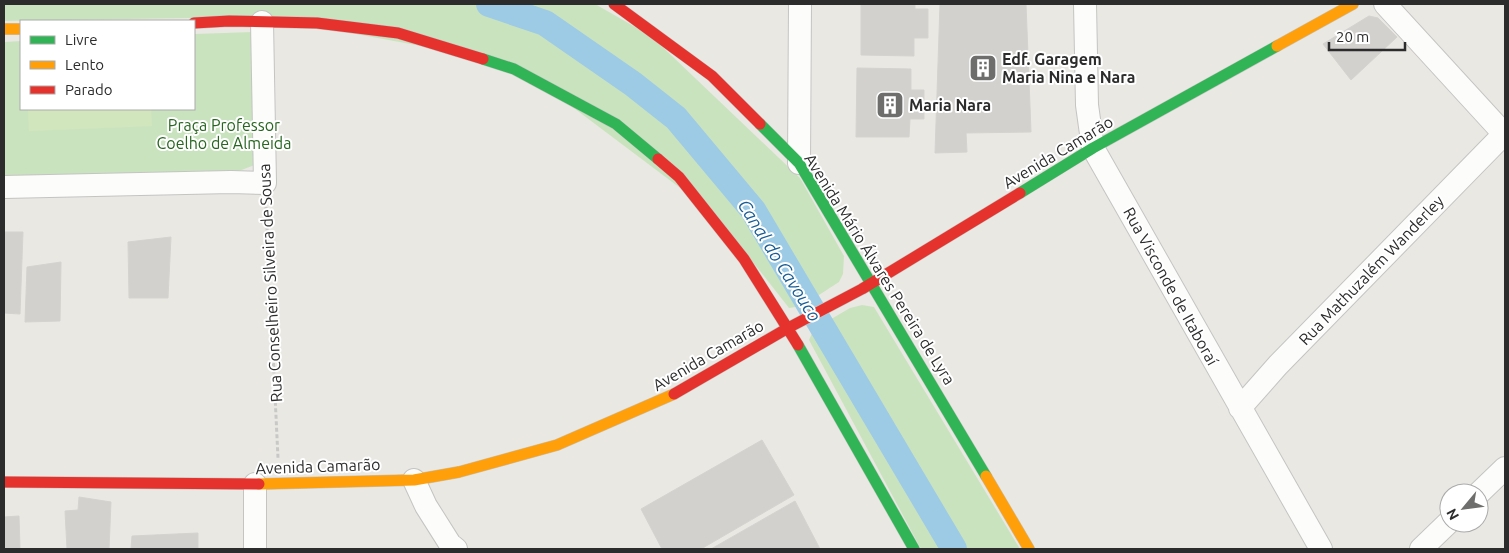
<svg xmlns="http://www.w3.org/2000/svg" width="1509" height="553" font-family="Ubuntu,sans-serif">
<style>
.green{fill:#cae3bf}
.pitch{fill:#d2e6bd}
.lines{fill:none;stroke-linecap:round;stroke-linejoin:round}
.canal{stroke:#9dcbe5;stroke-width:26}
.building{fill:#d3d1ce;stroke:#d5d3cf}
.street-casing{stroke:#c4c4c3;stroke-width:24}
.fast-casing{stroke:#c4c4c3;stroke-width:12}
.slow-casing{stroke:#c4c4c3;stroke-width:12}
.jam-casing{stroke:#c4c4c3;stroke-width:12}
.path{stroke:#c8c8c7;stroke-width:3;stroke-dasharray:4 2.5;stroke-linecap:butt}
.street{stroke:#fcfcfb;stroke-width:22}
.fast{stroke:#30b455;stroke-width:11}
.slow{stroke:#ff9f0a;stroke-width:11}
.jam{stroke:#e5322d;stroke-width:11}
.labels{text-anchor:middle;dominant-baseline:central;stroke-width:4;stroke-linejoin:round;paint-order:stroke}
.poi-label{font-size:16px;font-weight:bold;fill:#2c2c2c;stroke:#fff;text-anchor:start}
.park-label{font-size:16px;fill:#286620;stroke:#fff}
.street-label{font-size:16px;fill:#2c2c2c;stroke:#fff}
.water-label{font-size:18px;font-style:italic;fill:#185d95;stroke:#fff}
</style>
<rect width="100%" height="100%" fill="#eae8e3"/>
<path class="green" d="M 4,4 L 595,4 L 651,36 L 800,178 L 844,256 L 843,274 L 839,282 L 802,306 L 789,308 L 716,215 L 514,63 L 263,17 L 4,21 Z
M 252,32 L 260,163 L 231,174 L 4,176 L 4,42 L 21,41 L 21,109 L 194,109 L 194,34 Z
M 862,305 L 874,307 L 1020,549 L 921,549 L 809,340 L 814,329 L 850,308 Z"/>
<path class="pitch" d="M 28,109 L 151,109 L 152,126 L 29,131 Z"/>
<g class="lines">
<path class="canal" d="M 489,4 L 545,23 L 633,84 L 676,118 L 753,210 L 954,549"/>
</g>
<path class="building" d="M 861,4 L 915,4 L 915,9 L 928,9 L 928,38 L 914,38 L 914,56 L 861,55 Z
M 940,4 L 1026,4 L 1031,132 L 966,133 L 967,152 L 935,153 Z
M 1369,16 L 1378,18 L 1397,37 L 1351,80 L 1323,44 Z
M 857,68 L 911,69 L 911,90 L 924,90 L 924,119 L 910,119 L 909,137 L 856,137 Z
M 4,232 L 23,232 L 20,314 L 4,313 Z
M 171,237 L 168,298 L 129,298 L 128,242 Z
M 61,262 L 60,321 L 25,322 L 27,267 Z
M 762,440 L 794,495 L 701,549 L 662,549 L 641,509 Z
M 79,497 L 111,502 L 109,549 L 67,549 L 65,511 L 78,510 Z
M 795,501 L 820,549 L 711,549 Z
M 19,516 L 20,549 L 4,549 L 4,517 Z
M 198,533 L 198,549 L 131,549 L 132,536 Z"/>
<g class="lines">
<defs>
<path id="street" d="M 1085,4 L 1087,105 L 1093,148 L 1321,549
M 1385,4 L 1505,135
M 799,163 L 800,4
M 4,187 L 231,182 L 265,183 L 262,22
M 1240,408 L 1278,365 L 1505,133
M 414,480 L 426,506 L 450,544 L 456,549
M 255,484 L 255,549
M 1479,493 L 1505,468
M 1421,549 L 1449,522"/>
<path id="fast" d="M 483,59 L 514,69 L 616,124 L 658,159
M 760,124 L 799,163 L 986,476
M 1020,193 L 1093,148 L 1277,46
M 798,345 L 914,549"/>
<path id="slow" d="M 4,29 L 21,29
M 1277,46 L 1353,4
M 986,476 L 1029,549
M 259,484 L 414,480 L 459,472 L 557,445 L 674,394"/>
<path id="jam" d="M 614,4 L 712,76 L 760,124
M 194,23 L 229,21 L 317,23 L 398,33 L 483,59
M 658,159 L 679,177 L 744,259 L 798,345
M 674,394 L 788,328 L 862,289 L 1020,193
M 4,482 L 259,484"/>
</defs>
<use href="#street" class="street-casing"/>
<use href="#fast" class="fast-casing"/>
<use href="#slow" class="slow-casing"/>
<use href="#jam" class="jam-casing"/>
<path class="path" d="M 266,207 L 278,458"/>
<use href="#street" class="street"/>
<use href="#fast" class="fast"/>
<use href="#slow" class="slow"/>
<use href="#jam" class="jam"/>
</g>
<defs>
<symbol id="building-square" viewBox="-11 -11 22 22"><rect x="-9" y="-9" width="18" height="18" rx="4" fill="#6e6e6c" stroke="#fff"/><path d="M-4-6H4V6H1V3H-1V6H-4ZM-2.5-4.3h1.7v1.8h-1.7ZM.8-4.3h1.7v1.8H.8ZM-2.5-1h1.7V.8h-1.7ZM.8-1h1.7V.8H.8Z" fill="#fff"/></symbol>
</defs>
<g fill-rule="evenodd">
<use href="#building-square" x="967" y="52" width="32" height="32"/>
<use href="#building-square" x="874" y="89" width="32" height="32"/>
</g>
<g class="labels">
<g class="poi-label">
<text x="1002" y="59">Edf. Garagem<tspan x="1002" dy="18">Maria Nina e Nara</tspan></text>
<text x="909" y="105">Maria Nara</text>
</g>
<g class="park-label">
<text x="224" y="125">Praça Professor<tspan x="224" dy="18">Coelho de Almeida</tspan></text>
</g>
<g class="street-label">
<text transform="translate(1058 152) rotate(-31)">Avenida Camarão</text>
<text transform="translate(880 269) rotate(58)">Avenida Mário Álvares Pereira de Lyra</text>
<text transform="translate(1371 270) rotate(-46)">Rua Mathuzalém Wanderley</text>
<text transform="translate(270 283) rotate(-93)">Rua Conselheiro Silveira de Sousa</text>
<text transform="translate(1171 286) rotate(61)">Rua Visconde de Itaboraí</text>
<text transform="translate(708 355) rotate(-30)">Avenida Camarão</text>
<text transform="translate(318 466) rotate(-2)">Avenida Camarão</text>
</g>
<g class="water-label">
<text transform="translate(780 260) rotate(58)">Canal do Cavouco</text>
</g>
</g>
<rect width="1509" height="553" fill="none" stroke="#2c2c2c" stroke-width="10"/>
<rect x="20" y="20" width="175" height="90" fill="#ffffff" stroke="#ababab"/>
<rect x="30" y="36" width="25" height="8" fill="#30b455" stroke="#ababab"/>
<text x="65" y="45" font-size="15" fill="#2c2c2c">Livre</text>
<rect x="30" y="61" width="25" height="8" fill="#ff9f0a" stroke="#ababab"/>
<text x="65" y="70" font-size="15" fill="#2c2c2c">Lento</text>
<rect x="30" y="86" width="25" height="8" fill="#e5322d" stroke="#ababab"/>
<text x="65" y="95" font-size="15" fill="#2c2c2c">Parado</text>
<g transform="translate(1464 508) rotate(241)"><circle r="24" fill="#ffffff" stroke="#ababab"/>
<path d="M0-4L9 19L0 12L-9 19Z" fill="#6e6e6c"/>
<text y="-8" font-size="14" font-weight="bold" text-anchor="middle" fill="#2c2c2c">N</text>
</g>
<path d="M1329 42v8h76v-8" fill="none" stroke="#2c2c2c" stroke-width="2.5"/>
<text x="1336" y="42" font-size="15" fill="#2c2c2c" stroke="#ffffff" stroke-width="4" paint-order="stroke">20 m</text>
</svg>
